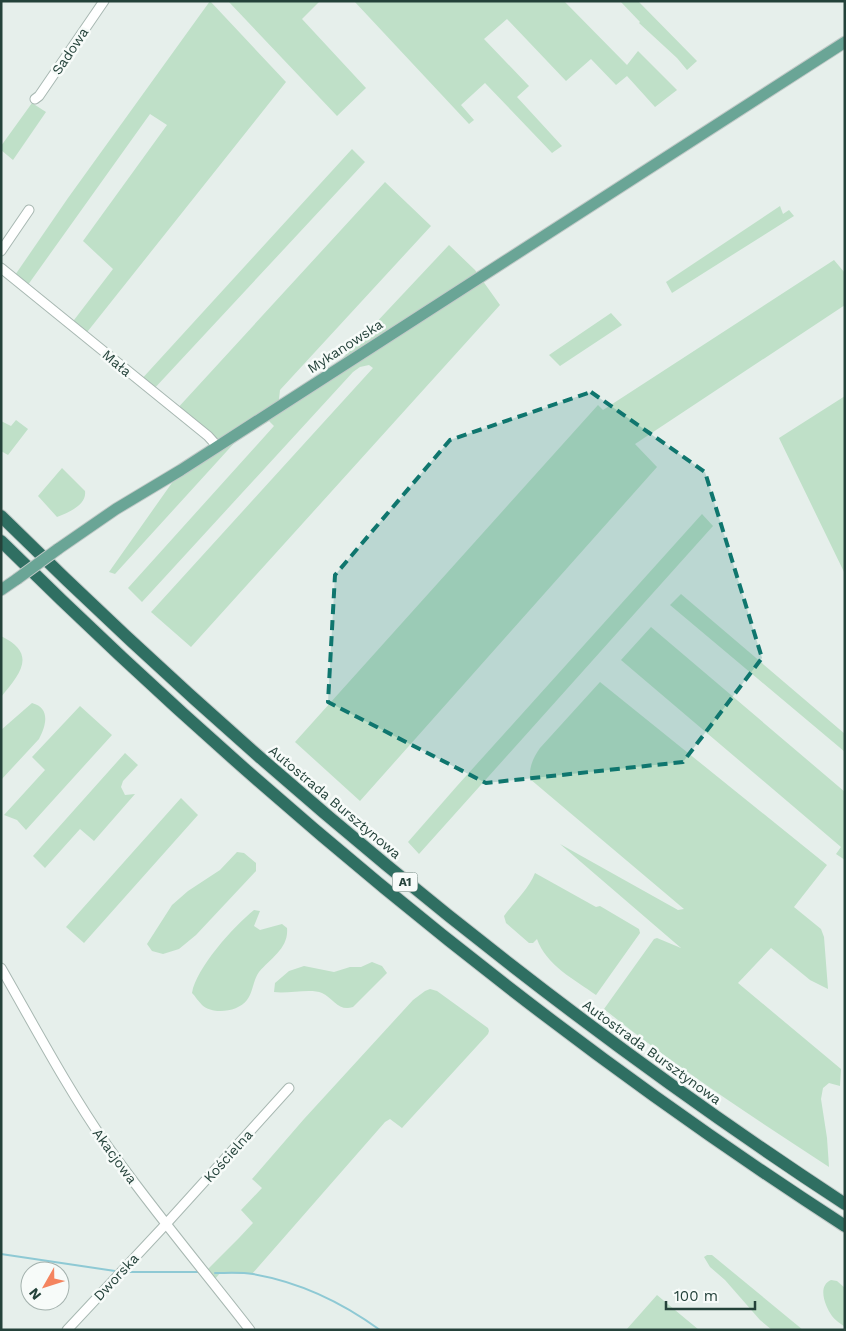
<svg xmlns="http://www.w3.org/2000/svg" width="846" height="1331" font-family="'Work Sans',sans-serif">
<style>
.green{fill:#bfe0c8}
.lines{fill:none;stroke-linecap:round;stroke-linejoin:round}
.stream{stroke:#8ec9d4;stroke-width:2}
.minor-casing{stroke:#a8b8b2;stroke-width:11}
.major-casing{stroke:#c2cac8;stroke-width:13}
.highway-casing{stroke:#c2cac8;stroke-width:14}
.minor{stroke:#fff;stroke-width:9}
.major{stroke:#6aa596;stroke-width:11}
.highway{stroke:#2f6f62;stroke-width:12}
.major-bridge-casing{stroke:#c2cac8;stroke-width:13;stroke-linecap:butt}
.major-bridge{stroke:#6aa596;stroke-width:11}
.marked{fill:#0f766e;fill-opacity:0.2;stroke:#0f766e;stroke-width:4;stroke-dasharray:10 6;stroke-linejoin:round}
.labels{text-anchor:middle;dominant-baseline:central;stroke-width:5;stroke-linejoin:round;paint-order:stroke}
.shield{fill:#f7fbf9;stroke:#637a73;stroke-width:1}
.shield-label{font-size:12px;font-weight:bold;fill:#24423a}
.street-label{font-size:14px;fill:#24423a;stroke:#f7fbf9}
</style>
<rect width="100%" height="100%" fill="#e6efeb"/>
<path class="green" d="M 210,1 L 286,82 L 84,336 L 71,324 L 113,269 L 83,241 L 167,125 L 150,114 L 25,289 L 13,278 L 68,198 Z
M 228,1 L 320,1 L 302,19 L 366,88 L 337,116 Z
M 354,1 L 564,1 L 627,65 L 638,51 L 677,90 L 655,107 L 627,76 L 616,85 L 591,59 L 566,81 L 507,19 L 484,39 L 529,86 L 517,97 L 562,146 L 552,153 L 485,83 L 461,105 L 474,120 L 469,124 Z
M 620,1 L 638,1 L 697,61 L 687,70 L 677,58 L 639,23 L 640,22 Z
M 32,103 L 46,112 L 13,160 L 1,150 L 1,146 Z
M 352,149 L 365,162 L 152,391 L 139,382 Z
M 385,182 L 431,226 L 280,390 L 279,399 L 283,404 L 325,377 L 449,245 L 475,270 L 500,305 L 191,647 L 151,612 L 373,368 L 369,365 L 360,367 L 353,372 L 142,602 L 128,588 L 274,426 L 269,421 L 237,440 L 115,574 L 109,572 L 181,470 L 217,446 L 175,411 Z
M 780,206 L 783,214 L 789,210 L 794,216 L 672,293 L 666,282 Z
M 834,260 L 845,273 L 845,305 L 635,444 L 657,467 L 360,801 L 295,742 L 598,405 L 603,410 Z
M 611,313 L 622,325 L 560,366 L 549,355 Z
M 845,396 L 845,574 L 779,438 Z
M 16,420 L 28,429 L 8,455 L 1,451 L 1,421 L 11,426 Z
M 62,468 L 85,491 C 87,505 68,513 57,517 L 38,496 Z
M 702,514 L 713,526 L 419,854 L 408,842 L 457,786 Z
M 681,594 L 845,734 L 845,752 L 670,605 Z
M 651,627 L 845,792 L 845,860 L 836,854 L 841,847 L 621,660 Z
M 1,636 C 38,654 20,674 1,697 Z
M 600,682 L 827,865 L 794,907 L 821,929 L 824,937 L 828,989 L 810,980 L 771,948 L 738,983 L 841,1069 L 840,1086 L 829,1083 L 823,1088 L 821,1099 L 827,1138 L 829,1167 C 752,1117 675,1066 604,1009 L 654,939 L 657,938 L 681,948 L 560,844 L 678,910 L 684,909 L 530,779 C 529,767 533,758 540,748 Z
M 32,703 C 51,708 46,726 39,739 L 1,780 L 1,730 Z
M 80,706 L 112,735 L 26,830 L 17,820 L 4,815 L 45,770 L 32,757 Z
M 125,753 L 138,765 L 123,781 L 121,787 L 125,795 L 135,794 L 94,841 L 80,829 L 45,868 L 33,856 Z
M 181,798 L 198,815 L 84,943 L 66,927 Z
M 237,852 L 244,853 L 256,863 L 256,871 L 196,935 L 179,949 L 163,954 L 152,951 L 147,944 L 172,905 L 188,891 L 220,870 Z
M 535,873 L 596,907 L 600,906 L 639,929 L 640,933 L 596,995 C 575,980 546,965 537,939 L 533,943 L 529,943 L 506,923 L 504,916 C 515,901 528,890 535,873 Z
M 254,910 L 260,911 L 254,926 L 260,930 L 282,924 L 287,928 C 289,948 271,958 259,972 C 253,980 253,993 247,1000 C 238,1012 213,1015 202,1005 C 198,1001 195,996 192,993 C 196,968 234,926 254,910 Z
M 372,962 L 382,966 L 387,973 L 353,1007 C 339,1012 334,999 322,993 C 311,988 288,994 274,992 L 275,983 L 289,971 L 304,966 L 334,972 L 350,967 L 361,967 Z
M 430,989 L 437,991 L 488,1028 L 489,1031 L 488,1034 L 402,1128 L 390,1119 L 385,1122 L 252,1274 L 220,1273 L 215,1279 L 216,1286 L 205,1272 L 238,1239 L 253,1223 L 241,1210 L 262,1188 L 252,1179 L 304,1119 L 413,1000 L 425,991 Z
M 707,1255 L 712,1255 L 803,1330 L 772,1330 L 760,1320 L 725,1280 L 710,1267 L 704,1257 Z
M 831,1280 L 837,1281 L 845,1288 L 845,1327 C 841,1324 835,1320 832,1316 C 825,1306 817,1286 831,1280 Z
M 657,1295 L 699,1330 L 626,1330 Z"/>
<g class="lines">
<path class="stream" d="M 1,1254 L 115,1271
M 127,1272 L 198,1272
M 215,1273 C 227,1273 241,1272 253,1274 C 299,1282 343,1303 380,1330"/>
<defs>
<path id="minor" d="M 35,99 L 39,96 L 104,1
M 1,251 L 29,210
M 1,268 L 208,436 L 217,446
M 1,968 C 35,1027 67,1088 106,1144 C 151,1208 202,1268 250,1330
M 67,1330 L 166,1224 L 289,1088"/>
<path id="major" d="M 58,549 L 116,509 L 181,470 L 845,42
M 1,590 L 17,579"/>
<path id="highway" d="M 1,516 C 260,772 540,1004 845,1204
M 1,541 C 259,796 540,1029 845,1226"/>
</defs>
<use href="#minor" class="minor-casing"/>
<use href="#major" class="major-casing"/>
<use href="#highway" class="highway-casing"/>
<use href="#minor" class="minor"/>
<use href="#major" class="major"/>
<use href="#highway" class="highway"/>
<defs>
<path id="major-bridge" d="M 17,579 L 58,549"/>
</defs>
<use href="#major-bridge" class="major-bridge-casing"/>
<use href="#major-bridge" class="major-bridge"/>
</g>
<path class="marked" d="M 591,392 L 705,472 L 762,658 L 683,762 L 486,783 L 328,702 L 335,575 L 450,440 Z"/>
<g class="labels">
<rect class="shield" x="392.5" y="872.5" width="25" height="19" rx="4"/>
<g class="shield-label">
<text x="405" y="882">A1</text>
</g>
<g class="street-label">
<text transform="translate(70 51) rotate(-56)">Sadowa</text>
<text transform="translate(345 346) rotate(-33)">Mykanowska</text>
<text transform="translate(117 363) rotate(40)">Mała</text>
<text transform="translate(335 802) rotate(40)">Autostrada Bursztynowa</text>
<text transform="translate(652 1052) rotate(36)">Autostrada Bursztynowa</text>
<text transform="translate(115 1156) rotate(54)">Akacjowa</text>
<text transform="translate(228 1156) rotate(-48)">Kościelna</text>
<text transform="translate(116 1277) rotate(-47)">Dworska</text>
</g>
</g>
<rect width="846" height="1331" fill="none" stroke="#24423a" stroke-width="5"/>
<g transform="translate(45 1286) rotate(231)"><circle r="24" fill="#f7fbf9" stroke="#a3b1ad"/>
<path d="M0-4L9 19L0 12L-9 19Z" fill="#f4845f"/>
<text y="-8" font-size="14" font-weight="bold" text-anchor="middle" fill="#24423a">N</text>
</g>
<path d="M666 1301v8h89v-8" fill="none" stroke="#24423a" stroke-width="2.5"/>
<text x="674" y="1301" font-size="15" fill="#24423a" stroke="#f7fbf9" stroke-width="4" paint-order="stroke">100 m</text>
</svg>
